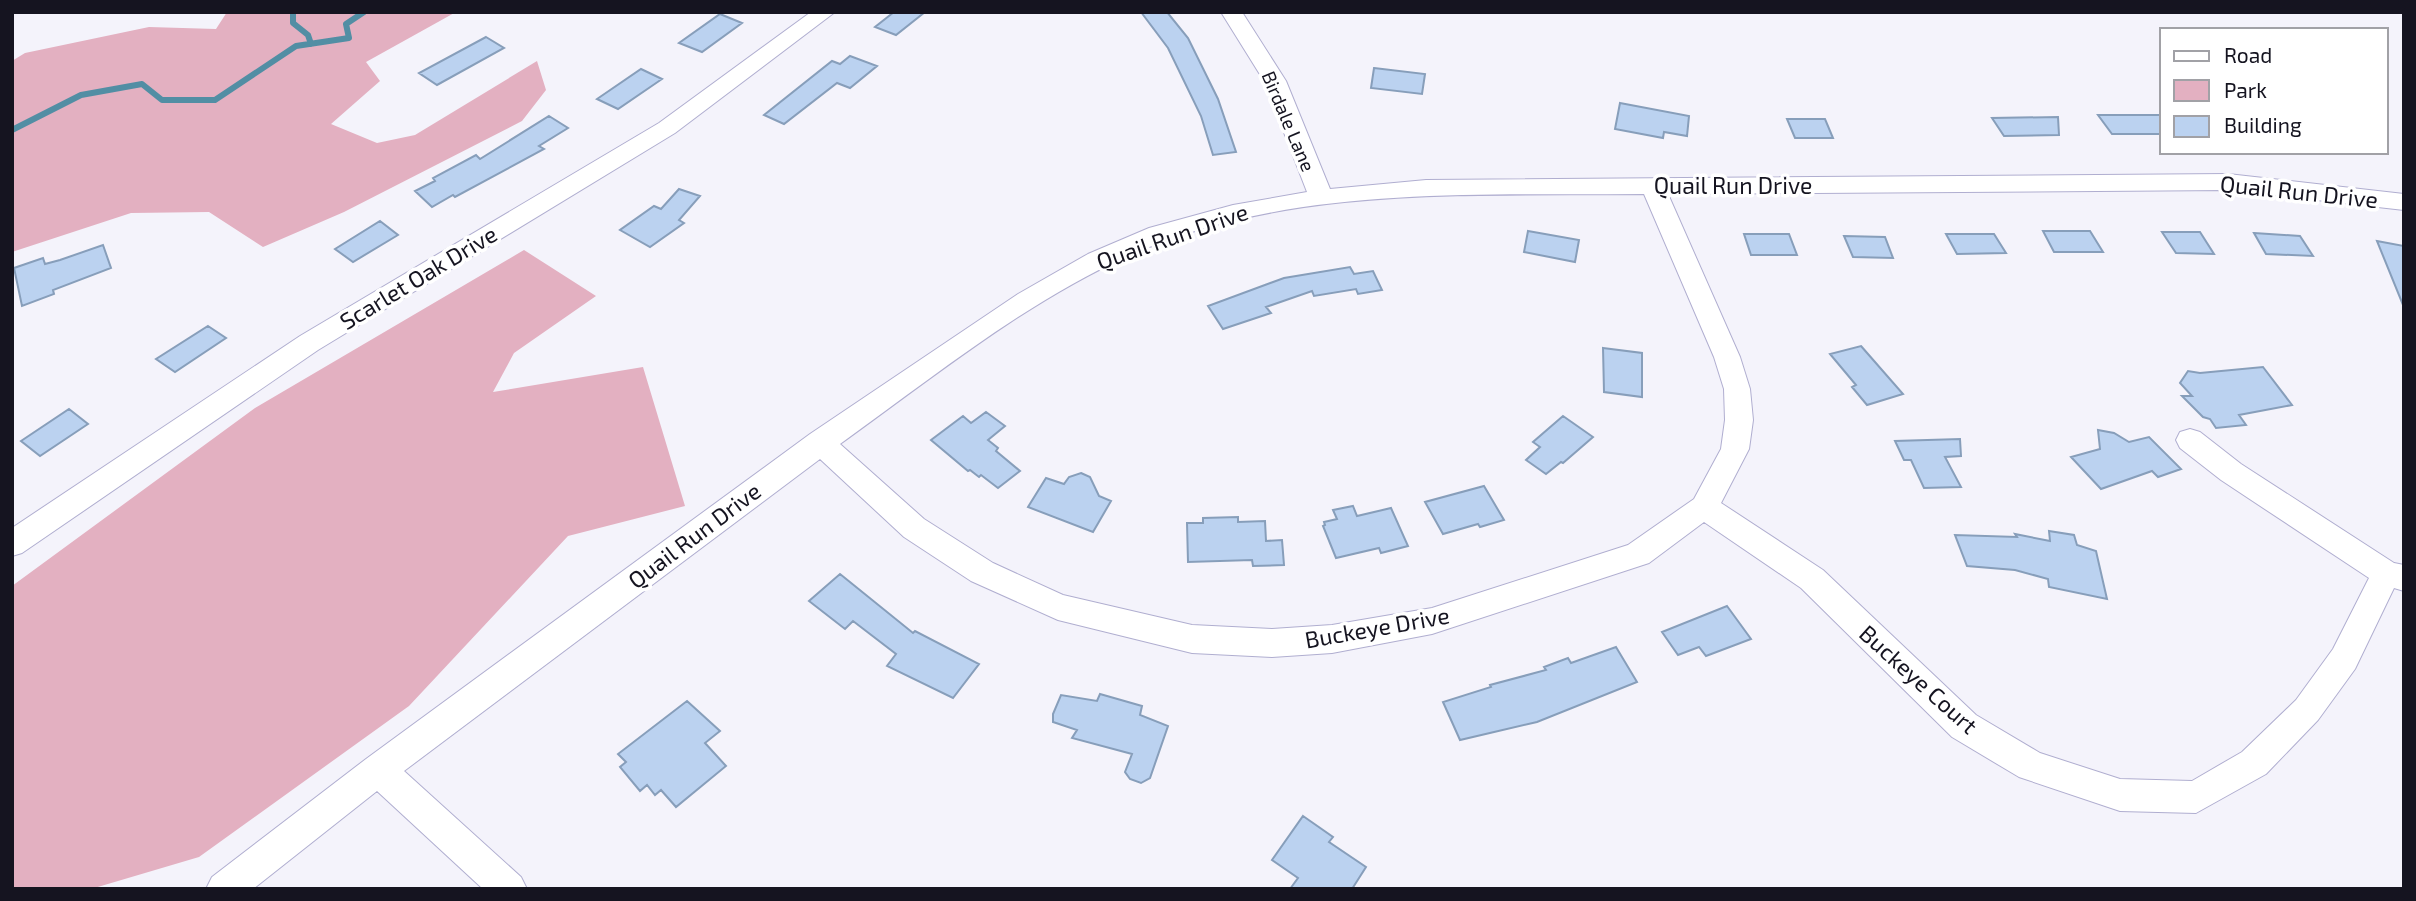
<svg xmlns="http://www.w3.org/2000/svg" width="2416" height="901" font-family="'Exo 2',sans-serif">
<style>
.green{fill:#e3b0c1}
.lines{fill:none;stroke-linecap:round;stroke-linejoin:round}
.stream{stroke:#528ea4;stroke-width:6}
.building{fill:#bbd2f0;stroke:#879eba;stroke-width:2}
.minor-casing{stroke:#b0aed0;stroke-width:2}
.minor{fill:#fff;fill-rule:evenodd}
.labels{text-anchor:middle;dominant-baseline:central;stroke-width:7;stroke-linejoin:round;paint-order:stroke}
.far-street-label{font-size:19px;fill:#151420;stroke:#fff}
.street-label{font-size:23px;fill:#151420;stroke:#fff}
</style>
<rect width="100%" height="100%" fill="#f4f3fb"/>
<path class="green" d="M 227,12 L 456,12 L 366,62 L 380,81 L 331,124 L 377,143 L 415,135 L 537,61 L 546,90 L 522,121 L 344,212 L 263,247 L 209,212 L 131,213 L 12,252 L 12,61 L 25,53 L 149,27 L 216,29 Z
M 524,250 L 596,296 L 514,353 L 493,392 L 643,367 L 685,506 L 568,536 L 409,706 L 199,857 L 91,889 L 12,889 L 12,586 L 255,408 Z"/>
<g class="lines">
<path class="stream" d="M 293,12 L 293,23 L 308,35 L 311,44
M 12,130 L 81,95 L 142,84 L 162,100 L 215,100 L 296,46 L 349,38 L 346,24 L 364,12"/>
</g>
<path class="building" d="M 894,12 L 925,12 L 896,35 L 875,27 Z
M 1141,12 L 1167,12 L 1188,38 L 1218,99 L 1236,152 L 1213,155 L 1201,116 L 1168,48 Z
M 720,14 L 742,23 L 702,52 L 679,43 Z
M 486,37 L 504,48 L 437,85 L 419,73 Z
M 850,56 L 877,66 L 850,88 L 837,83 L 784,124 L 764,115 L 832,61 L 840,64 Z
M 1374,68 L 1425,74 L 1422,94 L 1371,88 Z
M 641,69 L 662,79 L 618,109 L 597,99 Z
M 1620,103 L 1689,116 L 1687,136 L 1664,132 L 1663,138 L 1615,129 Z
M 2098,115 L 2162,115 L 2162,134 L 2112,134 Z
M 549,116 L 568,128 L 539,146 L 544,149 L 455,197 L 453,195 L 432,207 L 415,191 L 435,181 L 433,178 L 476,155 L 480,159 Z
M 2058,117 L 2059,135 L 2004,136 L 1992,118 Z
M 1787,119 L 1825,119 L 1833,138 L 1795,138 Z
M 679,189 L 700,196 L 679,220 L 684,223 L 650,247 L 620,230 L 654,206 L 661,209 Z
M 380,221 L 398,235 L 353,262 L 335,249 Z
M 1528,231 L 1579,240 L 1575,262 L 1524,252 Z
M 2043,231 L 2090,231 L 2103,252 L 2054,252 Z
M 2162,232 L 2200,232 L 2214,254 L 2176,253 Z
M 2254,233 L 2300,236 L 2313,256 L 2266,254 Z
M 1744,234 L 1789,234 L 1797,255 L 1751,255 Z
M 1946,234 L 1994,234 L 2006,253 L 1957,254 Z
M 1844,236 L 1885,237 L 1893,258 L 1853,257 Z
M 2377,241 L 2404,246 L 2404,305 L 2403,305 Z
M 103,245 L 111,268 L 53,290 L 54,294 L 22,306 L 14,268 L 43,258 L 45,264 L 60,260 Z
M 1350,267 L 1354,274 L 1373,271 L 1382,290 L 1358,294 L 1356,289 L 1314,296 L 1312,291 L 1266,307 L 1271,313 L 1223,329 L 1208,306 L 1284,278 Z
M 208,326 L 226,338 L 175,372 L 156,359 Z
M 1861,346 L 1903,394 L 1867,405 L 1852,387 L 1856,385 L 1830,354 Z
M 1603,348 L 1642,353 L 1642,397 L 1604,392 Z
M 2263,367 L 2292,405 L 2239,415 L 2246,425 L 2216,428 L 2210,419 L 2203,417 L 2182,396 L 2192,396 L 2180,383 L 2188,371 L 2200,373 Z
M 69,409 L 88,424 L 40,456 L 21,441 Z
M 986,412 L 1005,426 L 988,440 L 998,448 L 996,451 L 1020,471 L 998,488 L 981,475 L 979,477 L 970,470 L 968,471 L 931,440 L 963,416 L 971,423 Z
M 1563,416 L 1593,437 L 1563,463 L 1561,462 L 1546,474 L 1526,460 L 1540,447 L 1533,442 Z
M 2098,430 L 2114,433 L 2129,442 L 2149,437 L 2181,469 L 2158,477 L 2152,471 L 2101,489 L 2071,457 L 2100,449 Z
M 1960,439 L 1961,456 L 1945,457 L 1961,487 L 1924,488 L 1911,460 L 1904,460 L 1895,441 Z
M 1081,473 L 1090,477 L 1099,496 L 1111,501 L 1093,532 L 1028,507 L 1046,478 L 1064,484 L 1069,477 Z
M 1484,486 L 1504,520 L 1480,527 L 1478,524 L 1443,534 L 1425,502 Z
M 1353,506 L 1357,516 L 1391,508 L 1408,546 L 1381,553 L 1379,548 L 1336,558 L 1323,526 L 1325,525 L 1324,522 L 1337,519 L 1333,510 Z
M 1238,517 L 1238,522 L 1265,521 L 1266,541 L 1282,540 L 1284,565 L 1253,566 L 1252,560 L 1188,562 L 1187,523 L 1203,523 L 1203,518 Z
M 2049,531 L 2074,535 L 2077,545 L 2096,551 L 2107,599 L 2049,587 L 2048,579 L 2015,570 L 1967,566 L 1955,535 L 2017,537 L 2015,534 L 2050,541 Z
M 840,574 L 913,633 L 915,631 L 979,664 L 953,698 L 887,666 L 896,654 L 853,621 L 845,629 L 809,601 Z
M 1727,606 L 1751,639 L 1706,656 L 1699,647 L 1678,655 L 1662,632 Z
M 1616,647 L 1637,682 L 1537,722 L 1460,740 L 1443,702 L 1491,687 L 1490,685 L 1546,670 L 1544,667 L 1568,658 L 1571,663 Z
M 1100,694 L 1142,706 L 1140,715 L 1168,726 L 1150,778 L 1141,783 L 1130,779 L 1125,772 L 1132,754 L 1072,738 L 1077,730 L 1053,722 L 1053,714 L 1061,695 L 1097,701 Z
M 687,701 L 720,731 L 705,743 L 726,766 L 676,807 L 661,790 L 655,795 L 647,785 L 640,791 L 620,767 L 626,762 L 618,754 Z
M 1303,816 L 1333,837 L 1329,842 L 1366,867 L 1352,889 L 1290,889 L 1298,878 L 1272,860 Z"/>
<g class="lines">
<defs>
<path id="minor" d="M 811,12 L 835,12 L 675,133 L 318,350 L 22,553 L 12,556 L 12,528 L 300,336 L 659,123 Z
M 1221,12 L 1242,12 L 1286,81 L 1330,189 L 1426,180 L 2228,174 L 2404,194 L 2404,210 L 2228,190 L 1668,194 L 1740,357 L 1750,389 L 1753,420 L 1749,449 L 1721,503 L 1823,570 L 1976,715 L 2040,753 L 2120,779 L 2192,781 L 2242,752 L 2296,700 L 2333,649 L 2369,578 L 2221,480 L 2180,448 L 2176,440 L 2180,432 L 2190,429 L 2200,432 L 2241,464 L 2394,563 L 2404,565 L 2404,591 L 2394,588 L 2355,669 L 2318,720 L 2266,774 L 2196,813 L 2120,811 L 2019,777 L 1952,737 L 1801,588 L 1704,522 L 1649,563 L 1432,634 L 1332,653 L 1272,657 L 1192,653 L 1058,620 L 971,581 L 904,537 L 820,459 L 404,771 L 521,877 L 527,889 L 483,889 L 377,791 L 253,889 L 206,889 L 212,877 L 366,759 L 810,434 L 1018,294 L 1088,254 L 1149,228 L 1233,205 L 1307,192 L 1264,81 ZM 1644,194 L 1714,357 L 1724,389 L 1725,420 L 1721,449 L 1694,499 L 1628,545 L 1432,608 L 1332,625 L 1272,629 L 1192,625 L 1063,595 L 993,563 L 924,519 L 840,444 C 932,378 1024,303 1128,256 C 1288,184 1473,196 1644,194 Z"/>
</defs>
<use href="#minor" class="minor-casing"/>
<use href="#minor" class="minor"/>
</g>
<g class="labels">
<g class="far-street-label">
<text transform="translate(1289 121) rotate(67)">Birdale Lane</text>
</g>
<g class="street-label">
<text x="1733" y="185">Quail Run Drive</text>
<text transform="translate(2299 191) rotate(6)">Quail Run Drive</text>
<text transform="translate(1172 236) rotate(-19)">Quail Run Drive</text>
<text transform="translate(418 277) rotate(-31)">Scarlet Oak Drive</text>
<text transform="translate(694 535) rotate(-37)">Quail Run Drive</text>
<text transform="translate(1377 627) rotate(-10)">Buckeye Drive</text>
<text transform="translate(1919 679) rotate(42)">Buckeye Court</text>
</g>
</g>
<rect width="2416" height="901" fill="none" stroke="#151420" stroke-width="28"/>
<rect x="2160" y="28" width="228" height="126" fill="#ffffff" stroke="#a1a1a6" stroke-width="2"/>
<rect x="2174" y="51" width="35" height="10" fill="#ffffff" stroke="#a1a1a6" stroke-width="2"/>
<text x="2224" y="63" font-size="21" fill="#151420">Road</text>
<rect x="2174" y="80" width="35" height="21" fill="#e3b0c1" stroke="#a1a1a6" stroke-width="2"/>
<text x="2224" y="98" font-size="21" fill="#151420">Park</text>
<rect x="2174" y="116" width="35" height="21" fill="#bbd2f0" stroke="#a1a1a6" stroke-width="2"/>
<text x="2224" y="133" font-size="21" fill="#151420">Building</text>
</svg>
